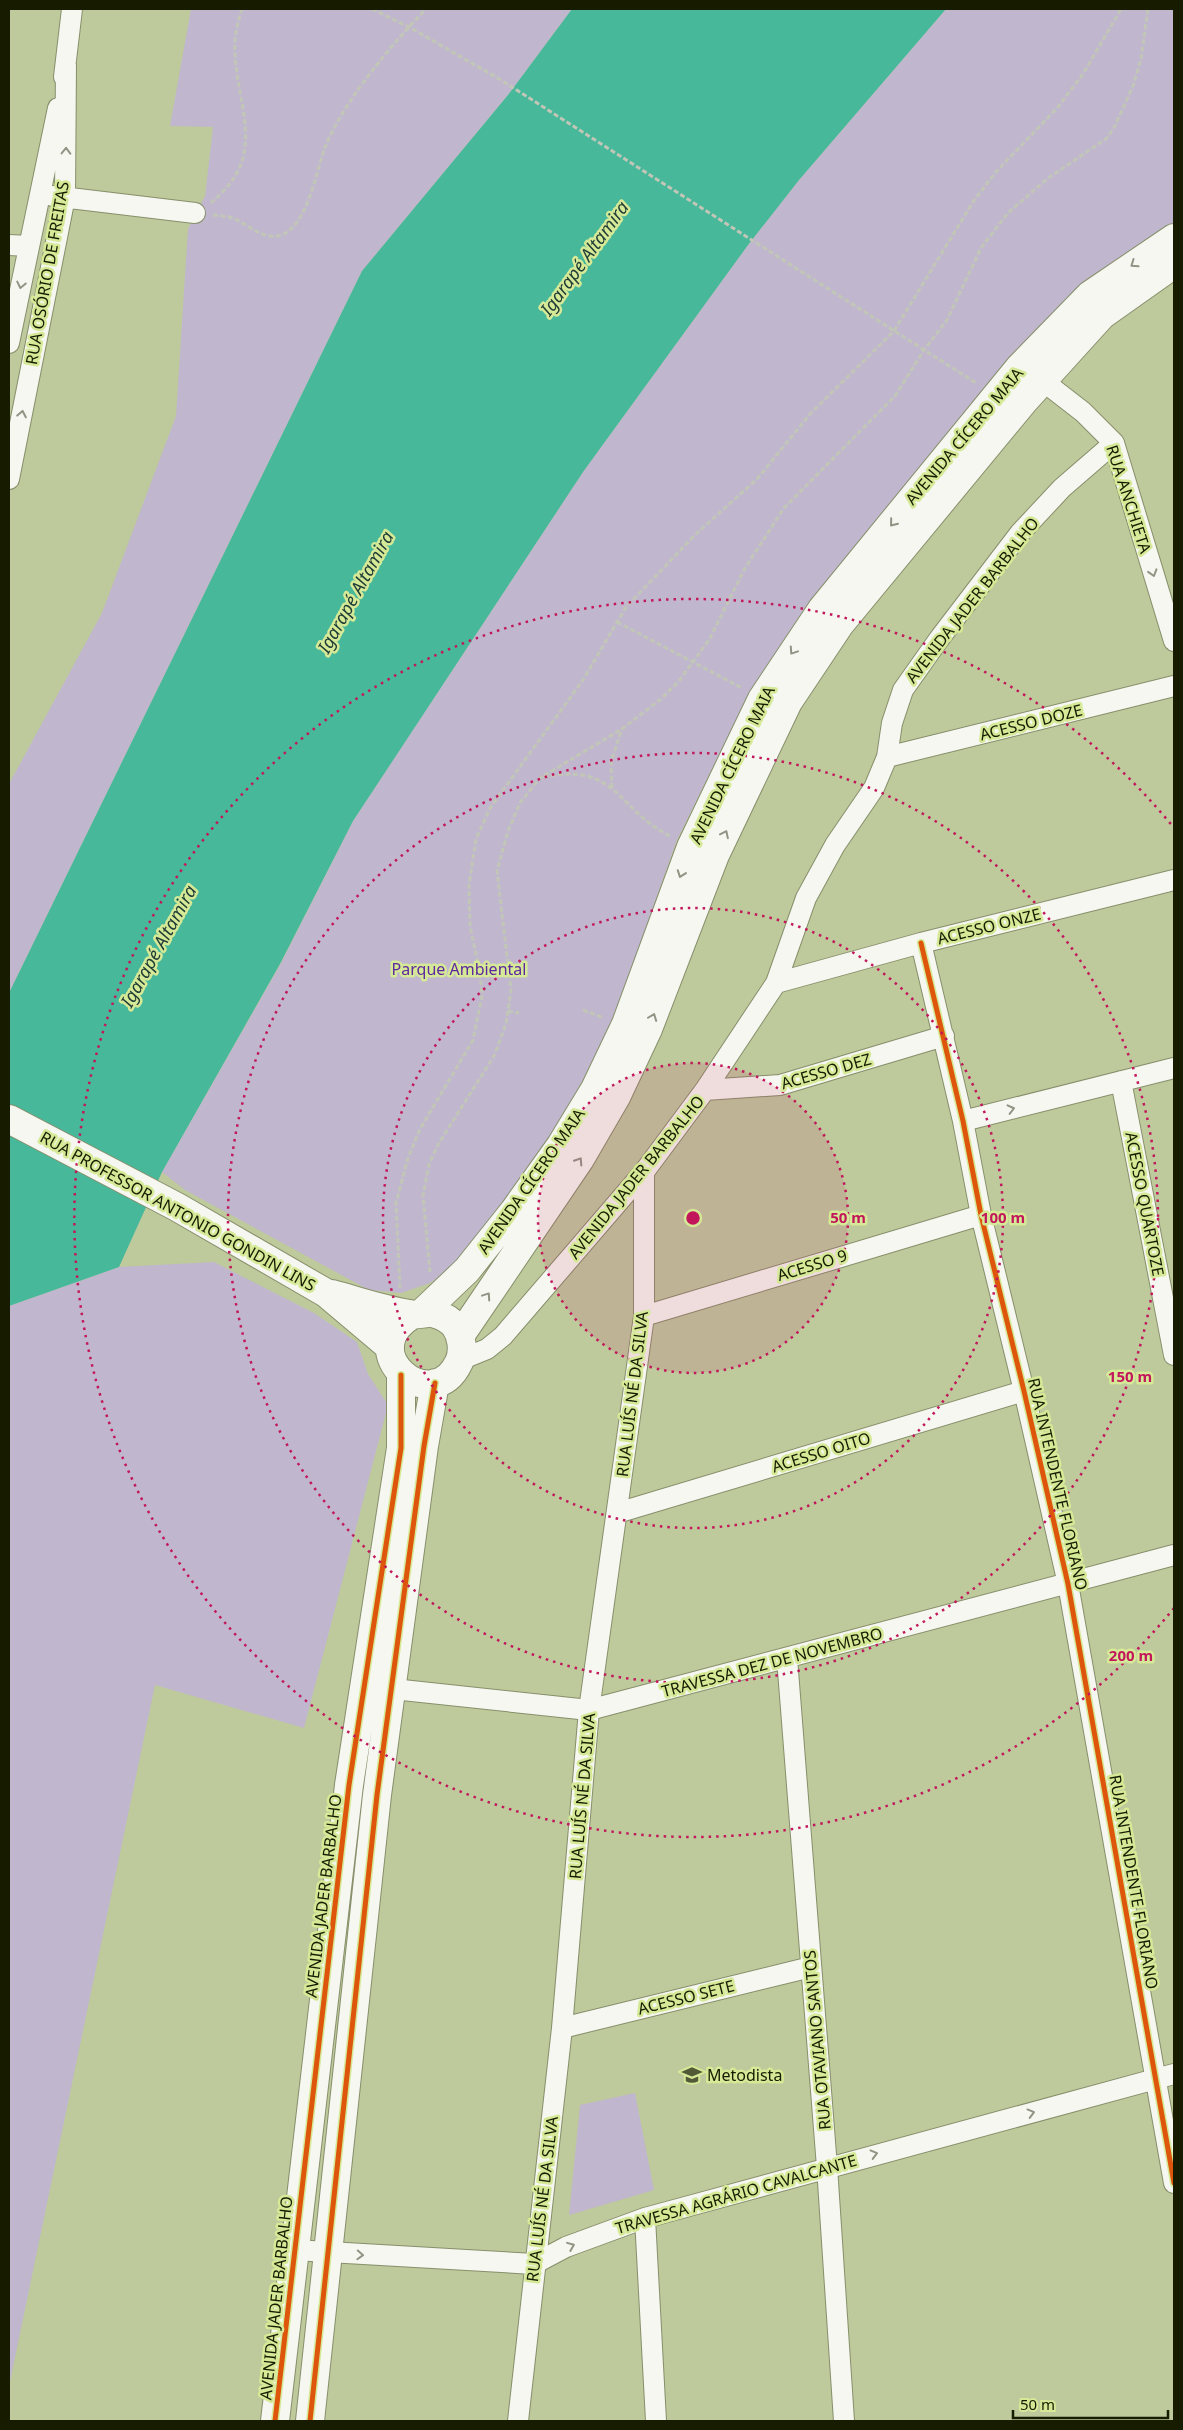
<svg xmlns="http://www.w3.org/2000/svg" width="1183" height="2430" font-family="'Noto Sans',sans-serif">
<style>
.green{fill:#c0b7ce}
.water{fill:#48b89b}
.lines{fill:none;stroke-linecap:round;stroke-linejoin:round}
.street-casing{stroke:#878f6b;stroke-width:22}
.secondary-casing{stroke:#878f6b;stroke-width:30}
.path{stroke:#c2c6b7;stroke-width:3;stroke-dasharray:5 2.5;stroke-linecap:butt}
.street{stroke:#f5f7f0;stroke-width:20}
.secondary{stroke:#f5f7f0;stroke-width:28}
.cycleway-casing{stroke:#d5e997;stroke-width:8}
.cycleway{stroke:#de560b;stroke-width:5}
.oneway{stroke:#919484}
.ring{fill:none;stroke:#c2185b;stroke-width:2.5;stroke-dasharray:2.5 5}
.labels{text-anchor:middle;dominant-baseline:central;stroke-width:5;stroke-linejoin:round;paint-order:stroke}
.street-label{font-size:16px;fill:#171c00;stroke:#d5e997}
.park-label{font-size:16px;fill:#5e279f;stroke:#d5e997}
.poi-label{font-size:16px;fill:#171c00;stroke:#d5e997;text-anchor:start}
.water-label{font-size:18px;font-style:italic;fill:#203d37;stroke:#d5e997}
.centre{fill:#c2185b;stroke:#d5e997;stroke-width:2.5}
.ring-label{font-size:15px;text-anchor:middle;font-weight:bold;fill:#c2185b;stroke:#d5e997;stroke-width:5;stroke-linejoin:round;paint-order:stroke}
</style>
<rect width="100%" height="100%" fill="#bec99c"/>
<path class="green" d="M 191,9 L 572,9 L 508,95 L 362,271 L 9,993 L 9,784 L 102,613 L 176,416 L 188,229 L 205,196 L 213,127 L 170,126 Z
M 946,9 L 1174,9 L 1174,224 L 1157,233 L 1088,279 L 1017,350 L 987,390 L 811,599 L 750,692 L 677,840 L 613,1021 L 553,1138 L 461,1262 L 430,1283 L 401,1293 L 369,1290 L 185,1190 L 162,1172 L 280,965 L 353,821 L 583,472 L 748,245 L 799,180 Z
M 214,1262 L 314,1313 L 357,1342 L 368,1374 L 388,1405 L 304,1728 L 155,1685 L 9,2386 L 9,1306 L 119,1267 Z
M 635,2093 L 654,2190 L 569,2215 L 580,2105 Z"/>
<path class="water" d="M 572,9 L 946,9 L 799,180 L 748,245 L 583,472 L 353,821 L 280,964 L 162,1172 L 119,1267 L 9,1306 L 9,993 L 362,271 L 508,95 Z"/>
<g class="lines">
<defs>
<path id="street" d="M 64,77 L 72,9
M 53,196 L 195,213
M 9,245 L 29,246
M 9,343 L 58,108
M 1032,375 L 1043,381 L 1083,412 L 1114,443 L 1174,641
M 9,479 L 65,197 L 66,65
M 887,757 L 1174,686
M 921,943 L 963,1121 L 981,1215 L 1024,1391 L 1068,1584 L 1174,2183
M 776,983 L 921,943 L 1174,880
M 1121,1081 L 1174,1355
M 705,1090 L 780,1085 L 944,1036
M 963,1121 L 1174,1068
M 644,1316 L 981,1215
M 460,1360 L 487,1349 L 503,1336 L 644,1172 L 705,1090 L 776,983 L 806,898 L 835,845 L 874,788 L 887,757 L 892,723 L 903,690 L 939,639 L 1020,533 L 1062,488 L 1114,443
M 617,1513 L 1024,1391
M 787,1658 L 827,2167 L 844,2421
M 378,1690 L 393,1689 L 589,1710 L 1174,1555
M 562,2028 L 811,1967
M 645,2218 L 656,2421
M 294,2250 L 534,2264 L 566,2247 L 645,2218 L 1174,2074
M 518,2421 L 562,2028 L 589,1710 L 644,1316 L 644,1172"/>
<path id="secondary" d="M 9,1119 L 177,1207 L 326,1293 L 390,1347
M 332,1294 C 358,1301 384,1310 410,1314 C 418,1316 427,1311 436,1314 C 443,1316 450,1320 455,1326 C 462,1336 464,1351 459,1362 C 432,1420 351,1351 412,1315
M 423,1312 L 467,1270 L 514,1211 L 561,1145 L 595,1089 L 626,1024 L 691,847 L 762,699 L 822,609 L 1019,368 L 1090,295 L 1174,238
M 460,1336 L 580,1159 L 616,1097 L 648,1029 L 715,855 L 788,702 L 840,624 L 1024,401 L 1102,315 L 1174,264
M 275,2421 L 349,1785 L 401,1448 L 401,1375
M 310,2421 L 377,1795 L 424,1446 L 435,1383"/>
</defs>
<use href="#street" class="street-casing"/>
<use href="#secondary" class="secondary-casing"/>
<path class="path" d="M 372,9 L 409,27 L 501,80 L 976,383
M 211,203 C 221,194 232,183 238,171 C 256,136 236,90 235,54 C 234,38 237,24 242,9
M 213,215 C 220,216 229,216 235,219 C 249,225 260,238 277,236 C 306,232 316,173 324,150 C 342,103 391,45 426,9
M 617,622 L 742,688
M 543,777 C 618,762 616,809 670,836
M 612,788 L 611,762 L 622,729
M 583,1010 L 604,1018
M 508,1011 L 519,1013
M 430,1272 L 423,1196 L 429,1164 L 439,1143 L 494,1056 L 506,1024 L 511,990 L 497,871 L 508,831 L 520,803 L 540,778 L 622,729 L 661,699 L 679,681 L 709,640 L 745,568 L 784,508 L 895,396 L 924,350 L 947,320 L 981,248 L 1008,213 L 1047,179 L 1107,138 L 1115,126 L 1133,86 L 1141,59 L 1148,9
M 400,1288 L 396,1203 L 408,1158 L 420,1129 L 473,1040 L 482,996 L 480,973 L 470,926 L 469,885 L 476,839 L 490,808 L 583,680 L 626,607 L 696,534 L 757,479 L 811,413 L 894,331 L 973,202 L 995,173 L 1058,107 L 1083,74 L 1121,9"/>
<use href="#street" class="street"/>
<use href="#secondary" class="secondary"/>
<defs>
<path id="cycleway" d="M 921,943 L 963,1121 L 981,1215 L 1024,1391 L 1068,1584 L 1174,2183
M 275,2421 L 349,1785 L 401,1448 L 401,1375
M 310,2421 L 377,1795 L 424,1446 L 435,1383"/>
</defs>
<use href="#cycleway" class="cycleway-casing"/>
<use href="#cycleway" class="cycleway"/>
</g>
<defs><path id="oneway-chevron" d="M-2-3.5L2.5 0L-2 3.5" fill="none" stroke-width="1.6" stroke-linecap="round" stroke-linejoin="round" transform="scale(1.25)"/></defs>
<g class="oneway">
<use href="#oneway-chevron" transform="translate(66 151) rotate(-89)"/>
<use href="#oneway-chevron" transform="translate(1134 264) rotate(145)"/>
<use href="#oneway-chevron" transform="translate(21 285) rotate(102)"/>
<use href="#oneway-chevron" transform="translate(22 414) rotate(-79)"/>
<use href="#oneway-chevron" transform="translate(893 523) rotate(129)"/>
<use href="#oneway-chevron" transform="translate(1153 573) rotate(73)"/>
<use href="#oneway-chevron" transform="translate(793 651) rotate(124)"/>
<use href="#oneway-chevron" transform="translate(725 834) rotate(-64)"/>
<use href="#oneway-chevron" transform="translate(681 874) rotate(110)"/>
<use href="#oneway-chevron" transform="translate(653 1017) rotate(-69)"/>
<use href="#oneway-chevron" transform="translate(1011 1109) rotate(-14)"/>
<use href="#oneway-chevron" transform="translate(579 1161) rotate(-57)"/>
<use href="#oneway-chevron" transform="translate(487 1296) rotate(-56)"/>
<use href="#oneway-chevron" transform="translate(1031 2113) rotate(-15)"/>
<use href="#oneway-chevron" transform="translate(874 2154) rotate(-15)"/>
<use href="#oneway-chevron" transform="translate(571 2246) rotate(-22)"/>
<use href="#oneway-chevron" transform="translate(360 2255) rotate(3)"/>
</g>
<circle cx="693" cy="1218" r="155" fill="#c2185b" fill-opacity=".12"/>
<g class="ring">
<circle cx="693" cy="1218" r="155"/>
<circle cx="693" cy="1218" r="310"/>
<circle cx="693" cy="1218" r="465"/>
<path d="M1174 1608A619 619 0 1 1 1174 828"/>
</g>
<defs>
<symbol id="school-bare" viewBox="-9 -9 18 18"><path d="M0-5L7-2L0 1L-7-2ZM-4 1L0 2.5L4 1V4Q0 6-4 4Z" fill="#515937" stroke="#d5e997" stroke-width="2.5" paint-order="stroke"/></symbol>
</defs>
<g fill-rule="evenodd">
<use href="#school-bare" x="678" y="2061" width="28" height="28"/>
</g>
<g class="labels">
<g class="street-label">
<text transform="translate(47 273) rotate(-80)">RUA OSÓRIO DE FREITAS</text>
<text transform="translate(964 436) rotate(-50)">AVENIDA CÍCERO MAIA</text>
<text transform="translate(1129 499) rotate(72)">RUA ANCHIETA</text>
<text transform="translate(972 600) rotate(-52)">AVENIDA JADER BARBALHO</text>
<text transform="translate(1031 722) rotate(-14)">ACESSO DOZE</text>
<text transform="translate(732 765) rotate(-64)">AVENIDA CÍCERO MAIA</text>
<text transform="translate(989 926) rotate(-14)">ACESSO ONZE</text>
<text transform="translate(826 1071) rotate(-16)">ACESSO DEZ</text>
<text transform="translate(636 1177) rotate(-51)">AVENIDA JADER BARBALHO</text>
<text transform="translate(531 1181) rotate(-55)">AVENIDA CÍCERO MAIA</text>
<text transform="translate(1145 1204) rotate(79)">ACESSO QUARTOZE</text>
<text transform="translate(178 1211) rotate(29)">RUA PROFESSOR ANTONIO GONDIN LINS</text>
<text transform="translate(812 1265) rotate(-17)">ACESSO 9</text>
<text transform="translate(632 1394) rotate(-83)">RUA LUÍS NÉ DA SILVA</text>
<text transform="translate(821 1452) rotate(-17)">ACESSO OITO</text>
<text transform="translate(1058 1484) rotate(77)">RUA INTENDENTE FLORIANO</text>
<text transform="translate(772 1662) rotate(-15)">TRAVESSA DEZ DE NOVEMBRO</text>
<text transform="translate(582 1796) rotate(-85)">RUA LUÍS NÉ DA SILVA</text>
<text transform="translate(1134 1882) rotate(80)">RUA INTENDENTE FLORIANO</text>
<text transform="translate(323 1896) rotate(-83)">AVENIDA JADER BARBALHO</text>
<text transform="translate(686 1997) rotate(-14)">ACESSO SETE</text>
<text transform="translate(817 2040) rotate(-95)">RUA OTAVIANO SANTOS</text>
<text transform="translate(736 2194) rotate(-16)">TRAVESSA AGRÁRIO CAVALCANTE</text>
<text transform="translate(542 2199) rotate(-83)">RUA LUÍS NÉ DA SILVA</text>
<text transform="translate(276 2298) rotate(-84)">AVENIDA JADER BARBALHO</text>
</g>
<g class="park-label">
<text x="459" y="969">Parque Ambiental</text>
</g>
<g class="poi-label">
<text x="707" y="2075">Metodista</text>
</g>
<g class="water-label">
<text transform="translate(584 258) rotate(-54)">Igarapé Altamira</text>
<text transform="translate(355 592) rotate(-61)">Igarapé Altamira</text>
<text transform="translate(158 946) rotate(-61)">Igarapé Altamira</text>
</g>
</g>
<circle cx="693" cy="1218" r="8" class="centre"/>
<g class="ring-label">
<text x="848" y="1223">50 m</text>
<text x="1003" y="1223">100 m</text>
<text x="1130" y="1382">150 m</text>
<text x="1131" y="1661">200 m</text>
</g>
<rect width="1183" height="2430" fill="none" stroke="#171c00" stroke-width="20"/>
<path d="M1013 2410v8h155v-8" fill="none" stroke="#171c00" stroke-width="2.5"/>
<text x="1020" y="2410" font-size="15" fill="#171c00" stroke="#d5e997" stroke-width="4" paint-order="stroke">50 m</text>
</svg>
